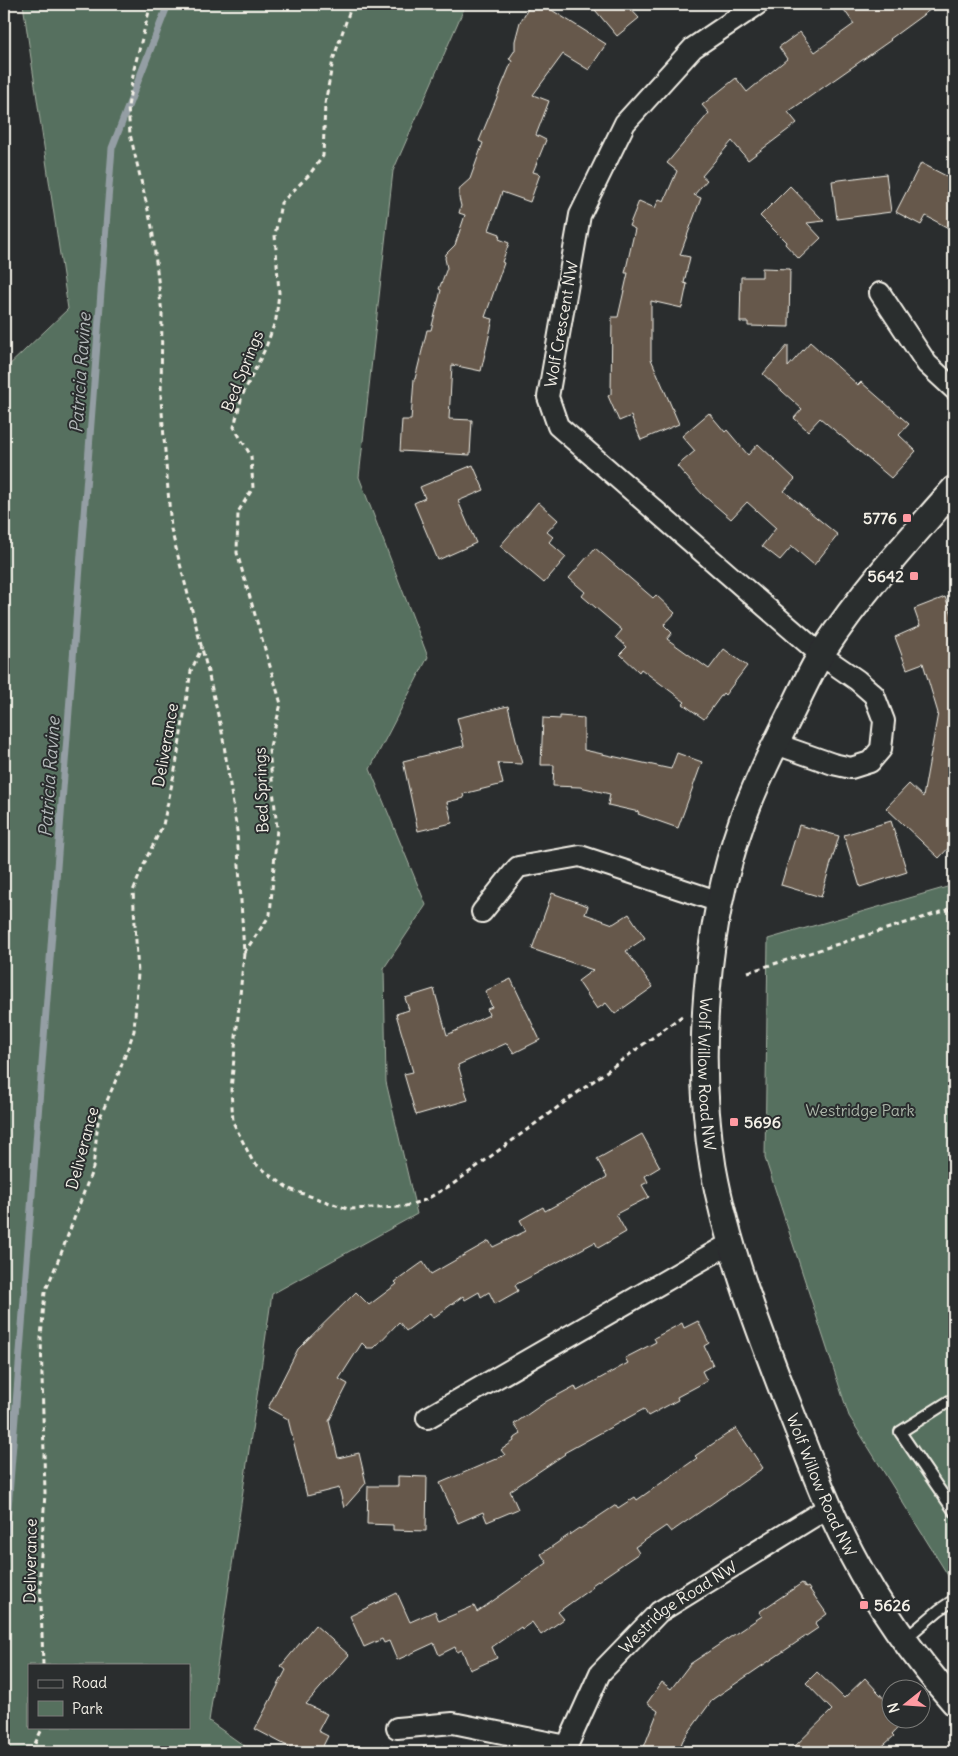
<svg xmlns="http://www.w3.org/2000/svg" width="958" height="1756" font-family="Delius,sans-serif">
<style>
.green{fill:#56705e;stroke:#a5b0a3;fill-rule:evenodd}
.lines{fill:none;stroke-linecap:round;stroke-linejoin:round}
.stream{stroke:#949ea4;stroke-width:7}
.building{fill:#66594c;stroke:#f4f1e8}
.service-casing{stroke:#f4f1e8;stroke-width:14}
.minor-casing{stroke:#f4f1e8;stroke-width:24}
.tertiary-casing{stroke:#f4f1e8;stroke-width:29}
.path{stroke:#f4f1e8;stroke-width:3;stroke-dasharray:5 4;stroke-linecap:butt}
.service{stroke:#2a2d2e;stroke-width:10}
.minor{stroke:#2a2d2e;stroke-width:20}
.tertiary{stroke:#2a2d2e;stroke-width:25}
.poi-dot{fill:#ff9aa2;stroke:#2a2d2e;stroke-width:2}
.labels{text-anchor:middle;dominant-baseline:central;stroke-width:4;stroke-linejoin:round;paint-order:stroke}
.street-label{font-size:16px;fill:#f4f1e8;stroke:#2a2d2e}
.poi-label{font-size:16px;font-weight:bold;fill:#f4f1e8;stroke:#2a2d2e;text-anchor:end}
.park-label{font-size:16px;fill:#adb7aa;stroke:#2a2d2e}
.water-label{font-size:18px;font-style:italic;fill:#b4b9ba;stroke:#2a2d2e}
</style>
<rect width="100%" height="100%" fill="#2a2d2e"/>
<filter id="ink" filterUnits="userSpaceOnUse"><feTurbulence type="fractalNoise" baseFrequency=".02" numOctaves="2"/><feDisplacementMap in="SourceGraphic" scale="10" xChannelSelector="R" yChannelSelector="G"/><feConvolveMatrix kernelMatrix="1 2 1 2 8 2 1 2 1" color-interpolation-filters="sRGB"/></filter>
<g filter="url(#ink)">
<path class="green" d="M 23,4 L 466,4 L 393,171 L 359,477 L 428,657 L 370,769 L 426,905 L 384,968 L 386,1082 L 417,1214 L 272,1294 L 209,1721 L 253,1752 L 4,1752 L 4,370 L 68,309 ZM 29,1665 L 189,1665 L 189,1727 L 29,1727 Z
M 954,885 L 954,1585 L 849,1416 L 765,1158 L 768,939 Z"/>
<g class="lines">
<path class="stream" d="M 4,1561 L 112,148 L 168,4"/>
</g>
<path class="building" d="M 531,4 L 542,4 L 606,44 L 589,70 L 563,54 L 533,95 L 549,101 L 536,135 L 546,140 L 533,172 L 540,174 L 530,202 L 502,192 L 489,230 L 500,234 L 499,239 L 509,243 L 502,262 L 504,263 L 485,317 L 493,319 L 481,371 L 452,365 L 449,419 L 472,420 L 470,455 L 400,451 L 402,420 L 411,420 L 414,379 L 415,379 L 427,330 L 431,330 L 441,290 L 439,289 L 447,268 L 445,258 L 446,254 L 455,245 L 465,215 L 459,213 L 461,206 L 459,198 L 459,191 L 461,187 L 470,179 L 483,143 L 479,141 L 512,61 L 509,59 L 515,50 L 515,41 L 520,22 Z
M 590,4 L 626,4 L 639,18 L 617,36 Z
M 840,4 L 938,4 L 890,39 L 891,40 L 788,112 L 797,123 L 748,160 L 732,141 L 702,176 L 707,180 L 694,195 L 701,198 L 680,255 L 690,257 L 684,283 L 687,284 L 682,308 L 651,301 L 651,359 L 679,424 L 641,440 L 631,416 L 619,421 L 608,396 L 611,394 L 612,317 L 618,317 L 628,273 L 625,273 L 635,229 L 629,226 L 639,201 L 655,208 L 659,199 L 664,201 L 677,171 L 667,163 L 709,113 L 702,105 L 736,78 L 747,92 L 787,59 L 779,47 L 800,32 L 815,52 L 854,24 Z
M 921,163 L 954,180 L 954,231 L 926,216 L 921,225 L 896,212 Z
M 886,174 L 891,212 L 837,219 L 832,181 Z
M 790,186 L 824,221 L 807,223 L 821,238 L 799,259 L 785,244 L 786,242 L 760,216 Z
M 762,268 L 790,269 L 789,327 L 748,326 L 748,322 L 740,322 L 741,277 L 762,277 Z
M 810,342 L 858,385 L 861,382 L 909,424 L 899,435 L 916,451 L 891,478 L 820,418 L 808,431 L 794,418 L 802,409 L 763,374 L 788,345 L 788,367 Z
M 709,413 L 725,432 L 727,430 L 748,455 L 758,444 L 795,479 L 784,491 L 838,535 L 814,565 L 792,546 L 780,560 L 762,546 L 776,528 L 747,502 L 731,519 L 703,495 L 677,466 L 695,451 L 682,436 Z
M 473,465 L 484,490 L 458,501 L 476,543 L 438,560 L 414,503 L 425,498 L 420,487 Z
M 538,502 L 558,520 L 547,532 L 553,537 L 549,542 L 566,557 L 544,583 L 500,546 Z
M 595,548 L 653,598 L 656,595 L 675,613 L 664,625 L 672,633 L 667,639 L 709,669 L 724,649 L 747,666 L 725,695 L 723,693 L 704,719 L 683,704 L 685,702 L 641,669 L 639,672 L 620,654 L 627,647 L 616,637 L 622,630 L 582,596 L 585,592 L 569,578 Z
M 945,597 L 954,619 L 954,842 L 939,858 L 886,808 L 909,784 L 923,797 L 938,713 L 923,663 L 907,669 L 895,637 L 920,626 L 914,609 Z
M 508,706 L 522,764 L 498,763 L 503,784 L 463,794 L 464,798 L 447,802 L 452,823 L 418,831 L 403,761 L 464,746 L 457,718 Z
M 560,716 L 584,718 L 584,750 L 671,769 L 677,753 L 702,762 L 678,828 L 638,814 L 639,812 L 608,805 L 610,794 L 580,787 L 553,786 L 554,765 L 541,765 L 543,718 L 560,719 Z
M 891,821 L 907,872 L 860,887 L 844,835 Z
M 799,825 L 839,836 L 821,897 L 781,885 Z
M 552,893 L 588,906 L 585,914 L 613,924 L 629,914 L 645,938 L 626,951 L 653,987 L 615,1014 L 606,1003 L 597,1009 L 578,981 L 593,970 L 532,949 Z
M 511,979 L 540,1040 L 514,1053 L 507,1043 L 458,1065 L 468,1100 L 416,1115 L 404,1074 L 413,1072 L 396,1014 L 409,1010 L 405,998 L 434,989 L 447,1035 L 489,1015 L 487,1009 L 492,1007 L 485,991 Z
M 642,1134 L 660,1167 L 645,1176 L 648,1182 L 642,1185 L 649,1197 L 616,1214 L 626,1232 L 598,1248 L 595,1242 L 515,1285 L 518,1291 L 495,1304 L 489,1292 L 481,1297 L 479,1292 L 465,1300 L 463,1296 L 433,1318 L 430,1313 L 406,1331 L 399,1322 L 374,1348 L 367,1348 L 362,1343 L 339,1379 L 348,1384 L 329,1421 L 338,1458 L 359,1453 L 366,1483 L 344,1508 L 339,1488 L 307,1496 L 288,1419 L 268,1408 L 298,1349 L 356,1292 L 369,1305 L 397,1284 L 395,1282 L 423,1262 L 431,1274 L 489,1241 L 493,1247 L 526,1231 L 520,1220 L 543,1207 L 545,1211 L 607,1177 L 597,1159 Z
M 698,1321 L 709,1343 L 704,1346 L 713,1365 L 702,1371 L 707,1381 L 677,1397 L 678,1400 L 648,1416 L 644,1409 L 564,1453 L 565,1454 L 510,1491 L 518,1509 L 487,1522 L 483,1512 L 458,1523 L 440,1483 L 505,1455 L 501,1450 L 514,1441 L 513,1439 L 521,1434 L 514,1424 L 547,1401 L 575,1386 L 577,1391 L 628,1363 L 625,1358 L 656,1342 L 654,1338 L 682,1323 L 684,1328 Z
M 736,1428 L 763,1468 L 671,1532 L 666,1526 L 635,1547 L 639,1553 L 592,1585 L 593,1587 L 558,1612 L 564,1619 L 541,1635 L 532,1622 L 522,1629 L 521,1627 L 492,1647 L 497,1658 L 470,1670 L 462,1650 L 457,1652 L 455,1647 L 439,1655 L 434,1643 L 397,1660 L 389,1641 L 384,1643 L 382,1639 L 364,1647 L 350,1616 L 397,1593 L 410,1622 L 435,1611 L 439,1621 L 474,1606 L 477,1612 L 547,1563 L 541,1554 L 579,1528 L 580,1529 L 616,1505 L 618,1508 L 635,1497 L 637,1500 L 697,1458 L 695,1456 Z
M 398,1476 L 427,1477 L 426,1531 L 393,1530 L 393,1525 L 367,1524 L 368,1486 L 398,1486 Z
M 802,1583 L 806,1588 L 808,1587 L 827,1614 L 815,1623 L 818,1628 L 713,1699 L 683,1740 L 678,1752 L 642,1752 L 658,1711 L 647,1703 L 662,1682 L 671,1689 L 690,1664 L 762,1616 L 759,1612 Z
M 315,1625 L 349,1655 L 306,1704 L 327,1714 L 318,1731 L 328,1736 L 320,1752 L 286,1752 L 289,1747 L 255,1729 L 286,1670 L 281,1666 Z
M 817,1672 L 844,1698 L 865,1678 L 890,1705 L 890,1718 L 907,1718 L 892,1734 L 894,1736 L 876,1752 L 789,1752 L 832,1710 L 806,1683 Z"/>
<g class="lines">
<defs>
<path id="service" d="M 954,1405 L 951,1400 L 900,1432 L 954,1511
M 905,1639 L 939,1610 L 954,1600"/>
<g id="minor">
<path d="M 758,4 L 693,48 L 625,123 L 580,215 L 548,397 L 558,426 L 821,655 L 857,680 L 874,695 L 884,721 L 881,749 L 870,762 L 851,768 L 833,764 L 776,744"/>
<path d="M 880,293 L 927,364 L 954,389"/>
<path d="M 482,912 L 518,867 L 580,856 L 720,902"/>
<path d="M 427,1418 L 731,1243"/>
<path d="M 397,1728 L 453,1723 L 567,1746"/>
<path id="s1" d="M 566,1752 L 567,1746 L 600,1673 L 659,1612 L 829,1507"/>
</g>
<g id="tertiary">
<path id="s2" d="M 954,489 C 908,541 861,593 823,651 C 810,672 800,695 789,717 C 772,751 755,785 742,821 C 705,926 695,1058 713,1167 C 727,1245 755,1319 783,1392 C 805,1446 824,1502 851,1553 C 879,1607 914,1657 954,1702"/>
</g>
</defs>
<use href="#service" class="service-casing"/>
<use href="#minor" class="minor-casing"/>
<use href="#tertiary" class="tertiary-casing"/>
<path class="path" d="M 151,4 L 134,69 L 128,107 L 130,134 L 152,227 L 162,314 L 161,399 L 171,529 L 208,672 L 222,732 L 237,831 L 244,953 L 231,1090 L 233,1122 L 253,1162 L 289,1189 L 348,1209 L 402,1207 L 425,1200 L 453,1184 L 682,1016
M 244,953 L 270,915 L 277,828 L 269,750 L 281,704 L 237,553 L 238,512 L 253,488 L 251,456 L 234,427 L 242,396 L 266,347 L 276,319 L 279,293 L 275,235 L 281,203 L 309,175 L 323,156 L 325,104 L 333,60 L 352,4
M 748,972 L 954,908
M 43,1665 L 40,1572 L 45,1493 L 41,1337 L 45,1292 L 62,1251 L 93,1168 L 98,1122 L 118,1075 L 134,1031 L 138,973 L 133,891 L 147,857 L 163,825 L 176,765 L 191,671 L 202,647
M 31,1752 L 43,1727
M 378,1752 L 384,1745"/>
<use href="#service" class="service"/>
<use href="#minor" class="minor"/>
<use href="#tertiary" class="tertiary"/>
</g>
</g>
<g class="poi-dot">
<rect x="902" y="513" width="10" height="10" rx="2.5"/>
<rect x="909" y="571" width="10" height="10" rx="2.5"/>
<rect x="729" y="1117" width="10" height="10" rx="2.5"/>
<rect x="859" y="1600" width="10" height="10" rx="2.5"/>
</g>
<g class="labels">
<g class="street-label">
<text transform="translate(561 324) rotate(-80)">Wolf Crescent NW</text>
<text transform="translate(242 371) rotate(-68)">Bed Springs</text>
<text transform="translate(165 745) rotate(-80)">Deliverance</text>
<text transform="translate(261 790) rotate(-92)">Bed Springs</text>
<text stroke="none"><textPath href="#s2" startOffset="654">Wolf Willow Road NW</textPath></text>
<text transform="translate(82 1148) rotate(-75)">Deliverance</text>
<text stroke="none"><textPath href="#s2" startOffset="1084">Wolf Willow Road NW</textPath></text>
<text transform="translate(30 1561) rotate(-89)">Deliverance</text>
<text stroke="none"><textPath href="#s1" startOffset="189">Westridge Road NW</textPath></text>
</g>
<g class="poi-label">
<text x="897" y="518">5776</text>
<text x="904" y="576">5642</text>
<text x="744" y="1122" text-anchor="start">5696</text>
<text x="874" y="1605" text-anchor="start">5626</text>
</g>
<g class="park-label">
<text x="860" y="1110">Westridge Park</text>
</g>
<g class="water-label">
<text transform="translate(80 373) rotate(-86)">Patricia Ravine</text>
<text transform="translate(49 777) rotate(-86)">Patricia Ravine</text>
</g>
</g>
<rect width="958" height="1756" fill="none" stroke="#2a2d2e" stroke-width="20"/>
<rect x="10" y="10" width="938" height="1736" fill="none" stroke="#f4f1e8" stroke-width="2" filter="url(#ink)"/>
<rect x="28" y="1664" width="162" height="65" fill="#2a2d2e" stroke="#7b7b78"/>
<rect x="38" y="1680" width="25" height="8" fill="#2a2d2e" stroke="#7b7b78"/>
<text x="72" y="1688" font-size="15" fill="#f4f1e8">Road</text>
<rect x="38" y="1701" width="25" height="15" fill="#56705e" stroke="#7b7b78"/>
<text x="72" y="1714" font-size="15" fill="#f4f1e8">Park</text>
<g transform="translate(906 1704) rotate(253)"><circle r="24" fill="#2a2d2e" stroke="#7b7b78"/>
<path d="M0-4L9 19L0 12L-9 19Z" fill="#ff9aa2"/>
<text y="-8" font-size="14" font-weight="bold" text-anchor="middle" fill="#f4f1e8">N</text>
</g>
</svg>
